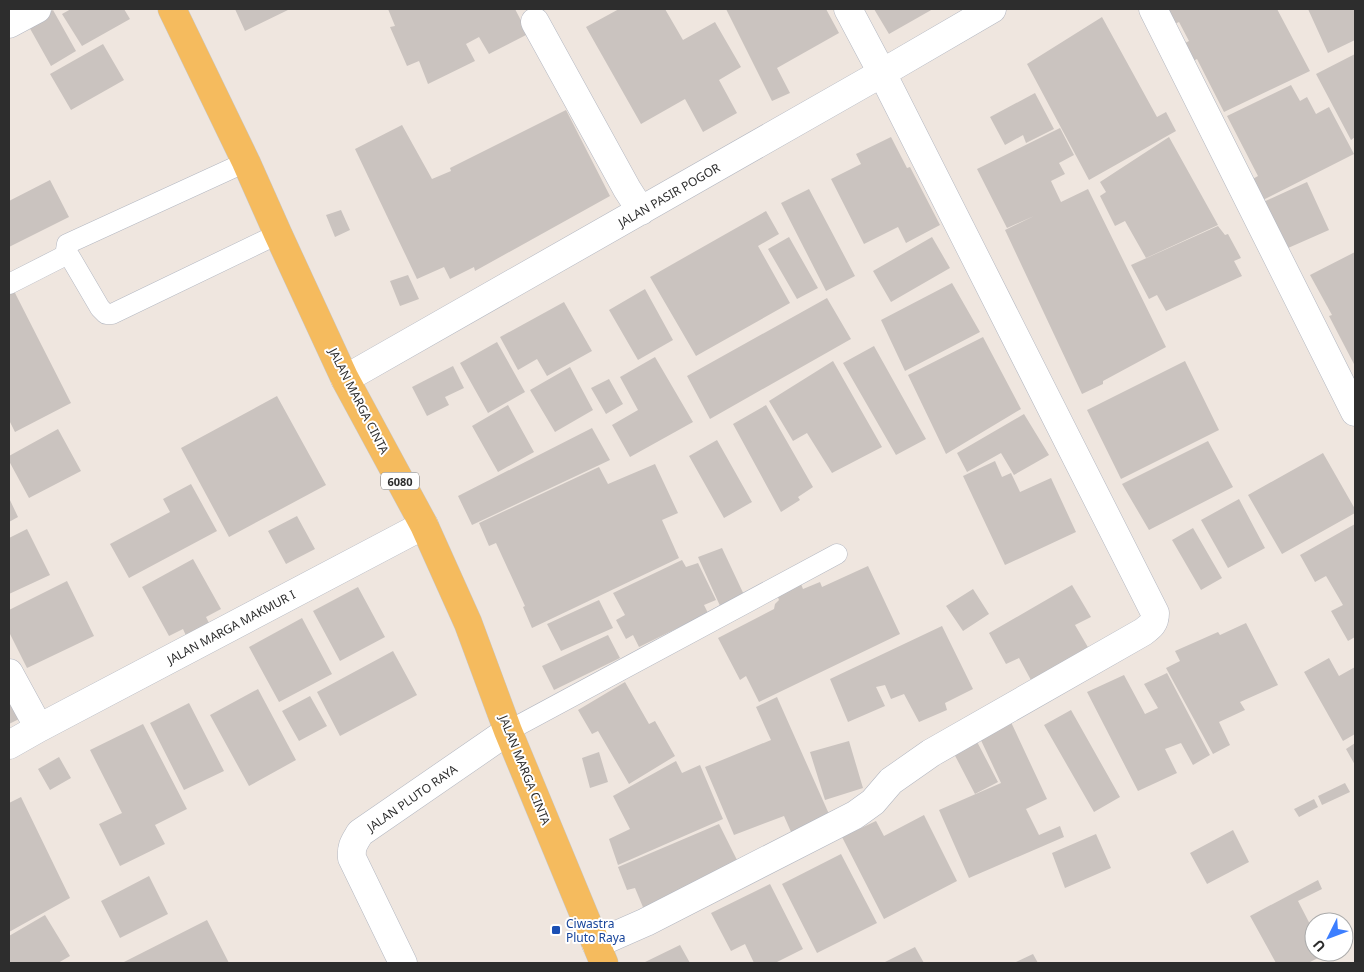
<svg xmlns="http://www.w3.org/2000/svg" width="1364" height="972" font-family="'Noto Sans',sans-serif">
<style>
.building{fill:#cac3bf}
.lines{fill:none;stroke-linecap:round;stroke-linejoin:round}
.service-casing{stroke:#b3b7c1;stroke-width:21}
.minor-casing{stroke:#b3b7c1;stroke-width:29}
.tertiary-casing{stroke:#b3b7c1;stroke-width:29}
.primary-casing{stroke:#c8c8c8;stroke-width:29}
.service{stroke:#fff;stroke-width:20}
.minor{stroke:#fff;stroke-width:28}
.tertiary{stroke:#fff;stroke-width:28}
.primary{stroke:#f5bb5e;stroke-width:28}
.transit-dot{fill:#1a4fb4;stroke:#fff;stroke-width:2}
.labels{text-anchor:middle;dominant-baseline:central;stroke-width:4;stroke-linejoin:round;paint-order:stroke}
.shield{fill:#fff;stroke:#6c6c6c;stroke-width:1}
.shield-label{font-size:11px;font-weight:bold;fill:#2d2d2d}
.street-label{font-size:12px;fill:#2d2d2d;stroke:#fff}
.transit-label{font-size:12px;fill:#164399;stroke:#fff;text-anchor:start}
</style>
<rect width="100%" height="100%" fill="#efe6df"/>
<path class="building" d="M 71,9 L 124,9 L 130,19 L 82,46 L 62,14 Z
M 235,9 L 290,9 L 245,31 Z
M 388,9 L 515,9 L 528,34 L 489,54 L 479,37 L 466,44 L 475,61 L 428,84 L 419,61 L 407,66 L 390,27 L 395,26 Z
M 619,9 L 665,9 L 683,40 L 715,22 L 741,67 L 719,80 L 737,113 L 703,132 L 685,99 L 641,124 L 586,27 Z
M 726,9 L 826,9 L 839,33 L 777,68 L 790,93 L 772,101 Z
M 874,9 L 933,9 L 889,34 Z
M 1165,9 L 1277,9 L 1310,71 L 1224,112 L 1197,59 L 1191,62 L 1181,45 L 1189,41 L 1179,22 L 1170,26 Z
M 1308,9 L 1355,9 L 1355,40 L 1328,53 Z
M 53,10 L 76,51 L 51,66 L 28,25 Z
M 1102,17 L 1157,117 L 1166,112 L 1176,131 L 1089,180 L 1027,64 Z
M 103,44 L 124,80 L 71,110 L 50,74 Z
M 1355,54 L 1355,137 L 1351,140 L 1316,74 Z
M 1291,85 L 1300,101 L 1307,97 L 1316,114 L 1329,107 L 1354,154 L 1261,201 L 1251,180 L 1258,176 L 1227,116 Z
M 1035,93 L 1054,129 L 1026,143 L 1023,135 L 1005,145 L 990,117 Z
M 566,110 L 610,196 L 475,271 L 474,267 L 450,279 L 444,267 L 417,279 L 355,149 L 402,125 L 432,179 L 451,171 L 450,168 Z
M 1060,128 L 1074,155 L 1059,163 L 1065,174 L 1051,181 L 1061,202 L 1088,189 L 1166,347 L 1103,381 L 1103,384 L 1082,394 L 1005,230 L 1034,216 L 1007,228 L 977,169 Z
M 891,137 L 907,168 L 910,167 L 940,225 L 906,243 L 898,227 L 864,244 L 831,179 L 861,164 L 856,154 Z
M 1169,137 L 1218,225 L 1146,258 L 1125,221 L 1115,226 L 1100,196 L 1106,192 L 1100,182 Z
M 50,180 L 69,217 L 9,247 L 9,201 Z
M 1307,182 L 1329,230 L 1279,252 L 1257,205 Z
M 809,189 L 855,276 L 826,291 L 781,203 Z
M 341,210 L 350,230 L 335,237 L 326,215 Z
M 766,211 L 779,234 L 758,246 L 790,303 L 696,356 L 650,277 Z
M 1218,226 L 1225,235 L 1228,234 L 1241,258 L 1234,261 L 1242,276 L 1166,311 L 1157,295 L 1149,299 L 1131,265 Z
M 789,237 L 818,288 L 797,299 L 768,249 Z
M 932,237 L 950,268 L 891,302 L 873,271 Z
M 1355,252 L 1355,366 L 1329,316 L 1332,315 L 1310,275 Z
M 408,275 L 419,299 L 400,306 L 390,281 Z
M 952,283 L 980,332 L 905,371 L 881,320 Z
M 13,289 L 71,403 L 15,432 L 9,420 L 9,292 Z
M 645,289 L 673,340 L 638,360 L 609,310 Z
M 827,298 L 851,339 L 710,419 L 687,376 Z
M 564,302 L 592,351 L 547,376 L 537,359 L 518,370 L 500,337 Z
M 983,337 L 1021,409 L 946,454 L 908,375 Z
M 497,342 L 525,392 L 488,413 L 460,363 Z
M 874,346 L 926,439 L 896,455 L 843,363 Z
M 655,357 L 693,422 L 630,457 L 612,425 L 638,410 L 620,377 Z
M 833,361 L 882,447 L 832,473 L 807,433 L 793,441 L 769,401 Z
M 1185,361 L 1219,430 L 1121,479 L 1087,410 Z
M 453,366 L 464,388 L 445,397 L 449,405 L 427,416 L 412,387 Z
M 570,367 L 593,410 L 555,432 L 530,390 Z
M 609,379 L 623,404 L 606,414 L 591,388 Z
M 277,396 L 326,485 L 229,537 L 181,448 Z
M 508,405 L 534,452 L 498,472 L 472,426 Z
M 766,405 L 813,487 L 798,497 L 800,500 L 781,512 L 733,424 Z
M 1024,414 L 1049,455 L 1014,475 L 1001,453 L 967,472 L 957,453 Z
M 592,428 L 610,460 L 472,525 L 458,496 Z
M 58,429 L 81,471 L 29,498 L 9,461 L 9,456 Z
M 717,440 L 752,502 L 724,518 L 689,456 Z
M 1208,441 L 1233,487 L 1149,530 L 1122,484 Z
M 1323,453 L 1355,509 L 1355,513 L 1282,554 L 1248,495 Z
M 995,461 L 1002,477 L 1011,473 L 1020,492 L 1051,478 L 1076,532 L 1005,565 L 963,476 Z
M 655,464 L 678,513 L 662,520 L 679,558 L 532,628 L 523,607 L 525,606 L 496,543 L 489,546 L 479,523 L 599,467 L 608,484 Z
M 191,484 L 217,531 L 129,578 L 110,544 L 170,512 L 163,499 Z
M 9,498 L 18,517 L 9,522 Z
M 1239,499 L 1265,548 L 1228,568 L 1201,520 Z
M 297,516 L 315,549 L 286,564 L 268,531 Z
M 1355,524 L 1355,637 L 1348,641 L 1331,611 L 1343,605 L 1326,576 L 1315,582 L 1300,555 Z
M 1193,528 L 1222,578 L 1201,590 L 1172,540 Z
M 27,529 L 50,575 L 9,594 L 9,538 Z
M 722,548 L 746,599 L 721,608 L 698,557 Z
M 193,559 L 221,609 L 206,617 L 211,627 L 188,640 L 183,629 L 169,636 L 142,587 Z
M 682,560 L 686,567 L 698,563 L 716,600 L 704,605 L 708,613 L 639,647 L 633,635 L 626,639 L 616,620 L 625,615 L 613,593 Z
M 868,566 L 900,634 L 759,702 L 746,676 L 740,680 L 718,638 L 774,609 L 775,604 L 779,600 L 775,589 L 799,579 L 803,589 L 820,582 L 822,587 Z
M 67,581 L 94,636 L 27,668 L 9,632 L 9,610 Z
M 1072,585 L 1091,617 L 1075,625 L 1089,649 L 1032,682 L 1019,658 L 1006,664 L 989,633 Z
M 358,587 L 385,637 L 340,661 L 313,611 Z
M 973,589 L 989,614 L 963,631 L 946,606 Z
M 599,600 L 613,628 L 561,651 L 547,624 Z
M 302,618 L 332,674 L 279,702 L 249,647 Z
M 1246,623 L 1278,685 L 1240,702 L 1245,710 L 1219,722 L 1230,745 L 1213,754 L 1166,668 L 1180,661 L 1175,651 L 1218,632 L 1220,635 Z
M 942,626 L 973,689 L 945,703 L 947,710 L 919,722 L 904,694 L 891,699 L 885,685 L 876,687 L 885,706 L 848,722 L 830,679 Z
M 608,635 L 620,658 L 554,690 L 542,666 Z
M 393,651 L 417,695 L 340,736 L 317,692 Z
M 1329,658 L 1339,676 L 1355,667 L 1355,734 L 1343,741 L 1304,672 Z
M 1167,673 L 1210,755 L 1193,765 L 1181,743 L 1165,749 L 1177,773 L 1138,791 L 1087,692 L 1124,675 L 1145,714 L 1158,708 L 1144,684 Z
M 625,682 L 649,724 L 655,721 L 675,756 L 629,784 L 598,731 L 592,734 L 578,710 Z
M 258,689 L 296,760 L 249,786 L 210,715 Z
M 310,696 L 327,726 L 299,741 L 282,711 Z
M 777,697 L 833,823 L 795,841 L 784,816 L 734,835 L 705,767 L 771,740 L 756,707 Z
M 9,701 L 19,719 L 9,724 Z
M 189,703 L 224,771 L 184,790 L 150,723 Z
M 1071,710 L 1120,797 L 1094,812 L 1044,725 Z
M 1010,720 L 1047,799 L 1026,809 L 1039,835 L 1060,826 L 1064,837 L 969,878 L 939,810 L 1001,783 L 979,736 Z
M 143,724 L 187,809 L 155,825 L 165,844 L 120,866 L 99,824 L 122,813 L 90,750 Z
M 973,734 L 998,782 L 975,794 L 950,746 Z
M 849,741 L 863,788 L 825,800 L 810,752 Z
M 1355,743 L 1355,765 L 1346,749 Z
M 599,752 L 608,782 L 590,788 L 582,758 Z
M 59,757 L 71,778 L 50,790 L 38,769 Z
M 676,761 L 682,773 L 700,765 L 723,819 L 618,865 L 609,839 L 630,829 L 613,796 Z
M 1345,783 L 1350,792 L 1322,805 L 1318,796 Z
M 21,797 L 70,898 L 9,932 L 9,803 Z
M 1314,799 L 1318,807 L 1299,817 L 1294,809 Z
M 924,815 L 957,881 L 884,919 L 842,837 L 876,821 L 884,836 Z
M 719,824 L 740,866 L 645,912 L 635,888 L 627,890 L 618,867 Z
M 1233,830 L 1249,862 L 1207,884 L 1190,853 Z
M 1096,834 L 1111,868 L 1065,888 L 1052,853 Z
M 841,854 L 877,923 L 817,953 L 782,884 Z
M 149,876 L 168,914 L 120,938 L 101,901 Z
M 1318,880 L 1322,889 L 1298,901 L 1314,932 L 1314,952 L 1330,952 L 1308,963 L 1276,963 L 1250,916 Z
M 770,884 L 803,949 L 775,963 L 754,963 L 745,944 L 731,951 L 711,913 Z
M 45,915 L 70,956 L 58,963 L 9,963 L 9,936 Z
M 207,920 L 229,963 L 122,963 Z
M 1344,923 L 1353,940 L 1344,944 Z
M 680,945 L 690,963 L 643,963 Z
M 915,947 L 924,963 L 883,963 Z
M 1033,954 L 1038,963 L 1014,963 Z"/>
<g class="lines">
<defs>
<path id="service" d="M 246,162 L 67,244 L 66,250 L 100,308 L 106,314 L 112,314 L 278,234
M 9,284 L 68,254
M 508,731 L 837,554"/>
<path id="minor" d="M 1153,9 L 1355,412
M 535,22 L 627,189 L 641,211
M 9,24 L 37,9
M 345,379 L 882,73 L 992,9
M 9,673 L 39,728
M 9,745 L 39,728 L 424,525
M 596,944 L 646,922 L 855,815 L 873,802 L 891,781 L 931,753 L 1143,632 C 1151,626 1155,623 1155,613 L 882,73 L 848,9"/>
<path id="tertiary" d="M 403,963 L 352,858 C 351,846 354,843 360,833 L 508,731"/>
<path id="primary" d="M 172,9 L 246,162 L 278,234 L 345,379 L 424,525 L 468,623 L 508,731 L 604,963"/>
</defs>
<use href="#service" class="service-casing"/>
<use href="#minor" class="minor-casing"/>
<use href="#tertiary" class="tertiary-casing"/>
<use href="#primary" class="primary-casing"/>
<use href="#service" class="service"/>
<use href="#minor" class="minor"/>
<use href="#tertiary" class="tertiary"/>
<use href="#primary" class="primary"/>
</g>
<rect class="transit-dot" x="551" y="925" width="10" height="10" rx="2.5"/>
<g class="labels">
<rect class="shield" x="381" y="472.5" width="38" height="17" rx="4"/>
<g class="shield-label">
<text x="400" y="481">6080</text>
</g>
<g class="street-label">
<text transform="translate(669 195) rotate(-30)">JALAN PASIR POGOR</text>
<text transform="translate(359 401) rotate(63)">JALAN MARGA CINTA</text>
<text transform="translate(231 627) rotate(-28)">JALAN MARGA MAKMUR I</text>
<text transform="translate(525 770) rotate(68)">JALAN MARGA CINTA</text>
<text transform="translate(412 798) rotate(-35)">JALAN PLUTO RAYA</text>
</g>
<g class="transit-label">
<text x="566" y="923">Ciwastra<tspan x="566" dy="14">Pluto Raya</tspan></text>
</g>
</g>
<rect width="1364" height="972" fill="none" stroke="#2d2d2d" stroke-width="20"/>
<g transform="translate(1329 937) rotate(228)"><circle r="24" fill="#ffffff" stroke="#ababab"/>
<path d="M0-4L9 19L0 12L-9 19Z" fill="#3c7eff"/>
<text y="-8" font-size="14" font-weight="bold" text-anchor="middle" fill="#2d2d2d">U</text>
</g>
</svg>
